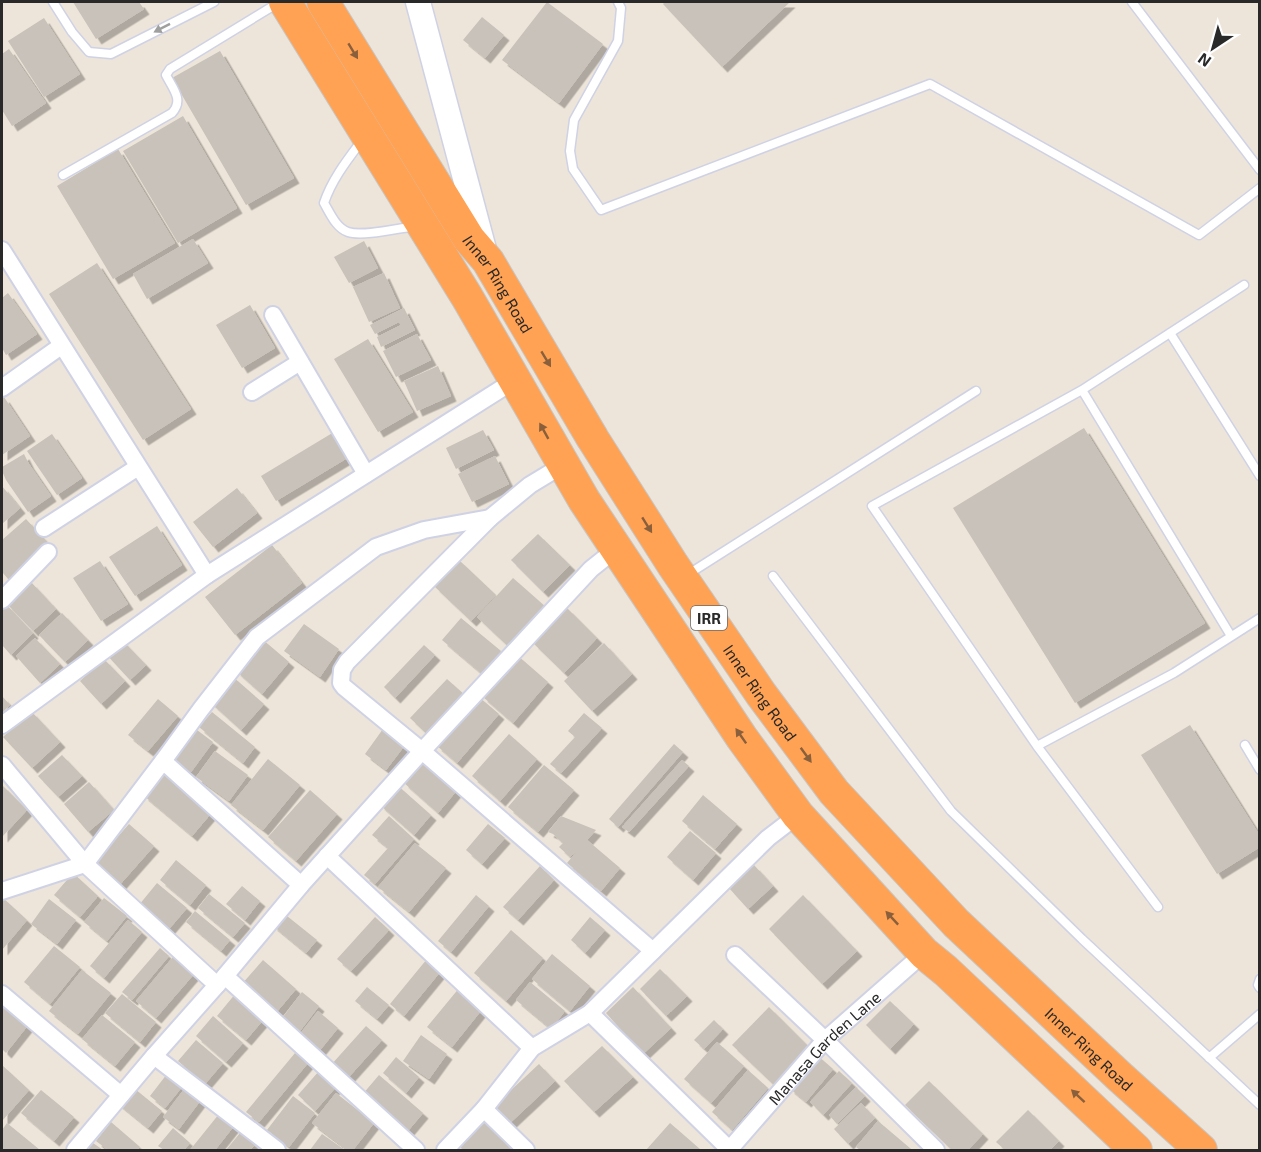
<svg xmlns="http://www.w3.org/2000/svg" width="1261" height="1152" font-family="'Exo 2',sans-serif">
<style>
.building{fill:#c8c2ba;filter:url(#shadow)}
.lines{fill:none;stroke-linecap:round;stroke-linejoin:round}
.lane-casing{stroke:#cfd2e4;stroke-width:11}
.street-casing{stroke:#cfd2e4;stroke-width:20}
.secondary-casing{stroke:#cfd2e4;stroke-width:27}
.highway-casing{stroke:#c7c7c7;stroke-width:34}
.lane{stroke:#fff;stroke-width:8}
.street{stroke:#fff;stroke-width:16}
.secondary{stroke:#fff;stroke-width:24}
.highway{stroke:#ffa253;stroke-width:32}
.oneway{fill:#9f9f9f}
.oneway2{fill:#895f3c}
.labels{text-anchor:middle;dominant-baseline:central;stroke-width:4.5;stroke-linejoin:round;paint-order:stroke}
.shield{fill:#fff;stroke:#696969;stroke-width:1.5}
.shield-label{font-size:15px;font-weight:bold;fill:#292929}
.street-label{font-size:16px;fill:#292929;stroke:#fff}
</style>
<defs>
<filter id="shadow"><feDropShadow dx="5.5" dy="5.5" stdDeviation="0" flood-color="#0004"/></filter>
</defs>
<rect width="100%" height="100%" fill="#ede5da"/>
<path class="building" d="M 73,2 L 139,2 L 144,9 L 96,39 Z
M 547,2 L 603,44 L 559,103 L 502,60 Z
M 665,2 L 790,2 L 722,67 L 663,4 Z
M 482,17 L 504,35 L 485,58 L 463,40 Z
M 44,18 L 80,74 L 44,97 L 8,41 Z
M 9,49 L 46,103 L 12,126 L 2,110 L 2,54 Z
M 220,51 L 294,178 L 246,205 L 172,78 Z
M 183,116 L 237,208 L 178,243 L 123,151 Z
M 118,149 L 175,243 L 113,279 L 57,186 Z
M 193,239 L 208,263 L 147,299 L 133,274 Z
M 364,241 L 378,268 L 349,283 L 334,257 Z
M 97,263 L 191,409 L 143,440 L 49,294 Z
M 384,273 L 400,308 L 369,322 L 353,287 Z
M 8,293 L 37,334 L 6,355 L 2,348 L 2,298 Z
M 250,305 L 275,348 L 242,368 L 216,325 Z
M 404,308 L 415,330 L 381,347 L 377,337 L 401,325 L 399,322 L 375,334 L 370,325 Z
M 417,334 L 431,360 L 396,377 L 383,351 Z
M 368,339 L 413,412 L 378,432 L 334,359 Z
M 438,366 L 451,396 L 417,411 L 404,381 Z
M 4,397 L 30,436 L 2,455 L 2,399 Z
M 1084,428 L 1205,623 L 1075,703 L 953,508 Z
M 483,430 L 494,450 L 456,469 L 446,448 Z
M 334,432 L 349,457 L 276,501 L 261,476 Z
M 52,434 L 82,478 L 57,495 L 27,451 Z
M 24,454 L 29,464 L 51,496 L 28,512 L 6,480 L 2,471 L 2,467 Z
M 495,456 L 509,484 L 472,502 L 458,474 Z
M 2,486 L 20,508 L 2,524 Z
M 237,488 L 257,513 L 213,547 L 193,522 Z
M 26,519 L 50,545 L 9,580 L 2,572 L 2,540 Z
M 157,526 L 182,565 L 135,596 L 109,557 Z
M 538,534 L 570,565 L 543,592 L 511,560 Z
M 272,545 L 302,583 L 235,635 L 205,597 Z
M 459,560 L 496,595 L 471,621 L 434,586 Z
M 100,561 L 128,604 L 101,621 L 73,578 Z
M 513,578 L 547,608 L 510,648 L 477,617 Z
M 31,582 L 56,609 L 33,631 L 7,604 Z
M 6,604 L 33,633 L 11,655 L 2,645 L 2,608 Z
M 567,608 L 597,638 L 564,673 L 533,643 Z
M 62,613 L 88,640 L 65,662 L 39,635 Z
M 461,618 L 501,651 L 481,673 L 442,640 Z
M 304,624 L 339,649 L 320,677 L 284,651 Z
M 35,638 L 60,664 L 40,683 L 16,656 Z
M 262,639 L 289,662 L 262,694 L 235,670 Z
M 122,640 L 146,665 L 130,680 L 106,654 Z
M 604,643 L 632,674 L 592,711 L 564,681 Z
M 424,645 L 435,655 L 395,698 L 384,687 Z
M 517,655 L 548,682 L 513,723 L 482,696 Z
M 104,659 L 125,681 L 101,704 L 80,681 Z
M 232,676 L 264,704 L 241,730 L 209,701 Z
M 447,679 L 467,697 L 430,737 L 410,718 Z
M 2,696 L 10,705 L 2,713 Z
M 479,697 L 499,714 L 457,763 L 436,745 Z
M 158,699 L 178,716 L 148,751 L 128,735 Z
M 31,711 L 60,742 L 32,768 L 3,737 Z
M 212,712 L 255,747 L 243,763 L 199,727 Z
M 584,713 L 602,728 L 561,773 L 550,764 L 575,737 L 568,731 Z
M 1190,725 L 1260,836 L 1260,847 L 1217,874 L 1141,755 Z
M 193,727 L 213,742 L 191,772 L 170,757 Z
M 383,729 L 405,745 L 386,770 L 365,754 Z
M 509,734 L 537,759 L 500,801 L 472,776 Z
M 674,744 L 683,752 L 618,827 L 609,819 Z
M 215,751 L 248,775 L 229,801 L 196,777 Z
M 62,755 L 82,776 L 58,797 L 38,776 Z
M 423,758 L 458,789 L 438,813 L 403,782 Z
M 268,759 L 300,785 L 263,830 L 231,805 Z
M 682,760 L 689,766 L 629,832 L 622,827 Z
M 544,765 L 574,790 L 538,832 L 508,807 Z
M 165,768 L 214,810 L 192,836 L 143,795 Z
M 89,782 L 114,810 L 88,832 L 64,804 Z
M 396,784 L 431,815 L 414,835 L 379,804 Z
M 2,785 L 27,810 L 2,837 Z
M 310,790 L 337,814 L 296,861 L 268,837 Z
M 703,795 L 737,824 L 715,849 L 682,821 Z
M 389,816 L 414,839 L 375,884 L 364,875 L 388,848 L 372,835 Z
M 561,816 L 596,830 L 587,840 L 620,868 L 601,891 L 567,863 L 582,845 L 570,857 L 559,847 L 563,843 L 553,834 L 548,832 Z
M 129,824 L 154,846 L 116,889 L 91,867 Z
M 488,824 L 505,838 L 482,864 L 466,850 Z
M 690,831 L 716,853 L 693,880 L 667,857 Z
M 415,843 L 446,868 L 409,912 L 378,887 Z
M 176,860 L 206,885 L 190,905 L 160,880 Z
M 754,865 L 773,886 L 748,909 L 729,888 Z
M 540,866 L 554,880 L 518,920 L 503,907 Z
M 73,873 L 98,896 L 80,917 L 54,895 Z
M 157,883 L 187,908 L 169,929 L 139,905 Z
M 242,886 L 260,901 L 245,920 L 226,904 Z
M 209,894 L 245,923 L 233,937 L 198,908 Z
M 476,895 L 489,906 L 451,952 L 438,941 Z
M 803,895 L 857,951 L 822,984 L 769,929 Z
M 2,897 L 27,920 L 2,950 Z
M 104,898 L 127,916 L 107,941 L 84,922 Z
M 49,899 L 76,920 L 57,944 L 31,924 Z
M 195,911 L 230,940 L 221,951 L 186,922 Z
M 282,912 L 317,940 L 306,953 L 272,925 Z
M 375,917 L 389,930 L 351,971 L 337,959 Z
M 590,917 L 605,930 L 585,953 L 571,940 Z
M 128,920 L 142,932 L 104,978 L 90,966 Z
M 511,930 L 543,958 L 506,1001 L 474,973 Z
M 54,946 L 80,967 L 50,1004 L 24,982 Z
M 160,948 L 169,956 L 132,1000 L 122,992 Z
M 552,954 L 590,986 L 570,1011 L 532,979 Z
M 173,957 L 194,974 L 156,1018 L 136,1001 Z
M 427,959 L 441,971 L 404,1016 L 390,1004 Z
M 263,960 L 296,989 L 275,1014 L 241,985 Z
M 660,969 L 687,996 L 666,1016 L 640,989 Z
M 82,970 L 111,993 L 78,1034 L 49,1011 Z
M 530,982 L 565,1011 L 551,1029 L 516,1000 Z
M 367,987 L 389,1005 L 377,1019 L 355,1001 Z
M 460,987 L 484,1007 L 452,1047 L 427,1027 Z
M 633,987 L 671,1028 L 643,1054 L 606,1013 Z
M 302,992 L 319,1006 L 297,1035 L 280,1021 Z
M 236,993 L 265,1018 L 246,1040 L 217,1016 Z
M 122,994 L 156,1022 L 140,1042 L 105,1013 Z
M 890,1001 L 914,1024 L 890,1049 L 866,1025 Z
M 2,1002 L 29,1024 L 6,1053 L 2,1049 Z
M 769,1007 L 810,1048 L 774,1085 L 732,1045 Z
M 318,1011 L 338,1028 L 316,1055 L 296,1039 Z
M 102,1015 L 135,1042 L 115,1066 L 82,1039 Z
M 213,1016 L 243,1043 L 226,1062 L 196,1036 Z
M 714,1020 L 723,1029 L 704,1049 L 694,1040 Z
M 366,1026 L 382,1040 L 347,1079 L 331,1065 Z
M 421,1035 L 447,1054 L 429,1079 L 403,1061 Z
M 196,1040 L 223,1063 L 205,1084 L 178,1061 Z
M 717,1042 L 744,1066 L 711,1103 L 684,1079 Z
M 602,1046 L 633,1077 L 594,1112 L 564,1081 Z
M 295,1053 L 308,1063 L 259,1122 L 246,1112 Z
M 817,1055 L 833,1069 L 806,1102 L 789,1088 Z
M 396,1057 L 419,1077 L 406,1093 L 383,1073 Z
M 539,1064 L 555,1081 L 510,1123 L 494,1106 Z
M 2,1065 L 29,1090 L 2,1121 Z
M 748,1070 L 768,1088 L 732,1130 L 712,1112 Z
M 319,1071 L 336,1087 L 315,1111 L 298,1095 Z
M 839,1071 L 852,1083 L 823,1115 L 810,1102 Z
M 167,1074 L 182,1087 L 165,1108 L 150,1096 Z
M 379,1075 L 423,1113 L 407,1132 L 362,1095 Z
M 929,1081 L 983,1134 L 968,1150 L 952,1150 L 905,1105 Z
M 130,1085 L 162,1111 L 148,1128 L 116,1102 Z
M 856,1087 L 865,1096 L 837,1124 L 829,1115 Z
M 185,1088 L 201,1100 L 179,1129 L 163,1117 Z
M 41,1090 L 74,1117 L 54,1141 L 21,1113 Z
M 336,1093 L 374,1123 L 353,1150 L 347,1150 L 312,1123 Z
M 293,1096 L 315,1113 L 289,1147 L 267,1130 Z
M 861,1103 L 875,1118 L 848,1144 L 834,1129 Z
M 1028,1110 L 1059,1141 L 1050,1150 L 1005,1150 L 996,1142 Z
M 219,1114 L 234,1126 L 215,1150 L 190,1150 Z
M 488,1119 L 520,1150 L 463,1150 L 460,1147 Z
M 878,1121 L 911,1149 L 910,1150 L 860,1150 L 856,1147 Z
M 111,1122 L 140,1147 L 137,1150 L 108,1150 L 96,1141 Z
M 7,1123 L 40,1150 L 2,1150 L 2,1130 Z
M 670,1123 L 701,1150 L 646,1150 Z
M 173,1128 L 190,1143 L 184,1150 L 164,1150 L 158,1146 Z
M 240,1133 L 255,1145 L 250,1150 L 226,1150 Z
M 322,1134 L 345,1150 L 310,1150 Z
M 93,1143 L 103,1150 L 87,1150 Z"/>
<g class="lines">
<defs>
<path id="lane" d="M 53,2 L 72,32 L 89,52 L 111,54 L 214,2
M 618,2 L 621,8 L 618,41 L 574,120 L 570,151 L 573,169 L 601,210 L 930,84 L 1199,235 L 1260,188
M 1132,2 L 1260,170
M 363,139 C 348,159 332,179 324,203 C 330,213 336,228 348,232 C 363,237 399,228 416,226
M 63,175 L 172,113 C 184,100 173,89 166,75 L 170,69 L 278,3
M 1170,333 L 1260,476
M 1082,390 L 1231,636
M 687,575 L 976,391
M 773,576 L 951,811 L 1082,939 L 1260,1105
M 1245,745 L 1260,770
M 1037,746 L 872,506 L 1082,390 L 1244,285
M 1158,907 L 1037,746 L 1174,673 L 1260,618
M 1260,979 L 1258,985 L 1260,988
M 1209,1058 L 1260,1014"/>
<g id="street">
<path d="M 2,250 L 207,575"/>
<path d="M 273,315 L 366,474"/>
<path d="M 2,388 L 61,346"/>
<path d="M 252,392 L 300,362"/>
<path d="M 490,518 L 347,662 L 342,670 L 341,683 L 344,687 L 422,751 L 591,569 L 616,549"/>
<path d="M 44,528 L 138,467"/>
<path d="M 2,600 L 48,552"/>
<path d="M 2,725 L 207,575 L 515,380"/>
<path d="M 163,761 L 301,885"/>
<path d="M 2,765 L 85,864 L 217,985"/>
<path d="M 327,856 L 532,1048"/>
<path d="M 2,891 L 85,864 L 163,761 L 201,709 L 257,637 L 376,547 L 424,530 L 490,518 L 530,485 L 563,465"/>
<path d="M 735,955 L 825,1040 L 936,1150"/>
<path d="M 225,976 L 416,1150"/>
<path d="M 2,994 L 121,1095"/>
<path d="M 590,1013 L 730,1150"/>
<path d="M 154,1056 L 277,1150"/>
<path d="M 484,1109 L 532,1048 L 590,1013 L 768,838 L 798,815"/>
<path d="M 75,1150 L 154,1056 L 225,976 L 301,885 L 422,751 L 653,951"/>
<path d="M 445,1150 L 484,1109 L 526,1150"/>
<path id="s1" d="M 729,1150 L 825,1040 L 924,953"/>
</g>
<path id="secondary" d="M 418,2 L 485,253"/>
<g id="highway">
<path d="M 285,2 L 467,297 L 584,500 L 742,738 L 798,815 L 924,953 L 946,971 L 1136,1150"/>
<path id="s2" d="M 323,2 L 469,239 L 488,261 L 593,439 L 673,565 L 761,694 L 834,792 L 956,923 L 1120,1077 L 1201,1150"/>
</g>
</defs>
<use href="#lane" class="lane-casing"/>
<use href="#street" class="street-casing"/>
<use href="#secondary" class="secondary-casing"/>
<use href="#highway" class="highway-casing"/>
<use href="#lane" class="lane"/>
<use href="#street" class="street"/>
<use href="#secondary" class="secondary"/>
<use href="#highway" class="highway"/>
</g>
<defs><path id="oneway-solid" d="M-6-.8H1V-3.2L6.5 0L1 3.2V.8H-6Z" transform="scale(1.5)"/></defs>
<use class="oneway" href="#oneway-solid" transform="translate(162 28) rotate(153)"/>
<g class="oneway2">
<use href="#oneway-solid" transform="translate(353 51) rotate(59)"/>
<use href="#oneway-solid" transform="translate(546 359) rotate(59)"/>
<use href="#oneway-solid" transform="translate(544 431) rotate(-119)"/>
<use href="#oneway-solid" transform="translate(647 525) rotate(58)"/>
<use href="#oneway-solid" transform="translate(741 736) rotate(-125)"/>
<use href="#oneway-solid" transform="translate(806 755) rotate(54)"/>
<use href="#oneway-solid" transform="translate(892 918) rotate(-133)"/>
<use href="#oneway-solid" transform="translate(1078 1096) rotate(-137)"/>
</g>
<g class="labels">
<rect class="shield" x="691" y="606" width="36" height="24" rx="4.5"/>
<g class="shield-label">
<text x="709" y="618">IRR</text>
</g>
<g class="street-label">
<text stroke="none"><textPath href="#s2" startOffset="332">Inner Ring Road</textPath></text>
<text stroke="none"><textPath href="#s2" startOffset="818">Inner Ring Road</textPath></text>
<text stroke="none"><textPath href="#s2" startOffset="1304">Inner Ring Road</textPath></text>
<text stroke="none"><textPath href="#s1" startOffset="140">Manasa Garden Lane</textPath></text>
</g>
</g>
<rect width="1261" height="1152" fill="none" stroke="#292929" stroke-width="6"/>
<g transform="translate(1213 48) rotate(216)" stroke="#ffffff" stroke-width="4.5" paint-order="stroke">
<path d="M0-4.5L10 22L0 15L-10 22Z" fill="#292929"/>
<text y="-9" font-size="16" font-weight="bold" text-anchor="middle" fill="#292929">N</text>
</g>
</svg>
